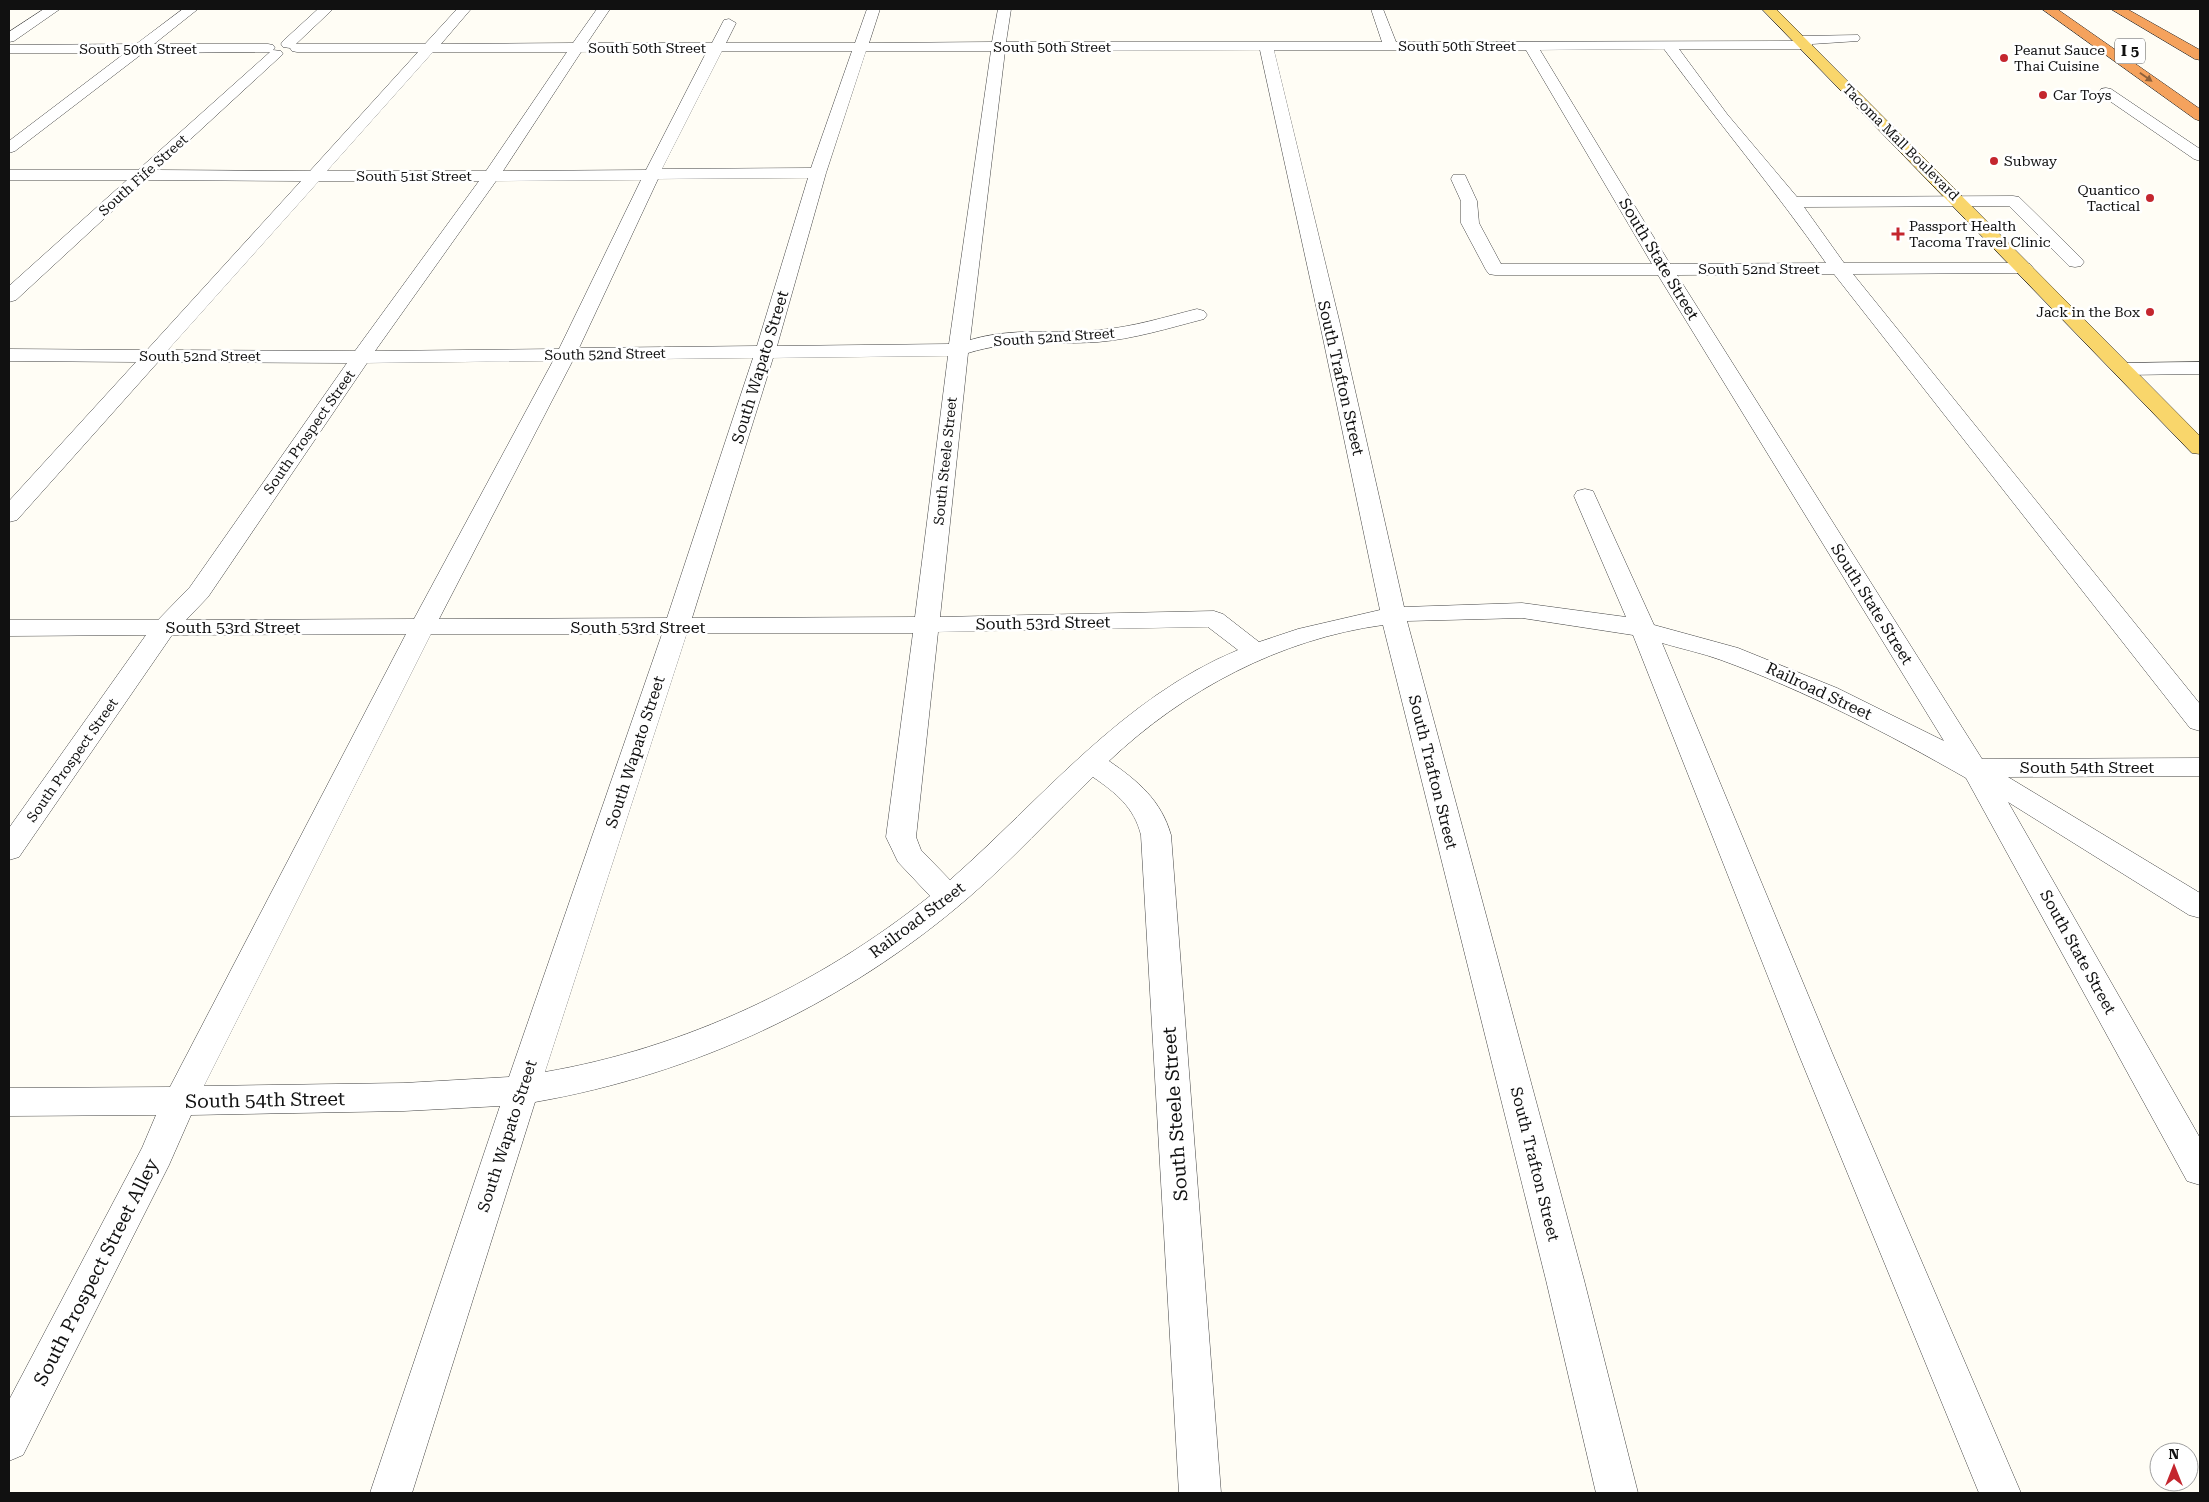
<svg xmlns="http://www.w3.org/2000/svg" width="2209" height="1502" font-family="'Roboto Serif',serif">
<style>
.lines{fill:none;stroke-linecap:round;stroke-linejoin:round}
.minor-casing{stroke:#444;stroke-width:1}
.major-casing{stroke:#222;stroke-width:1}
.highway-casing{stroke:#222;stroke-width:1}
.minor{fill:#fff;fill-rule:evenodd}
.major{fill:#f9d66b;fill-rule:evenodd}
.highway{fill:#f5a25d;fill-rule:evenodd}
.oneway{fill:#8e613b}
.poi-dot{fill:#c4262e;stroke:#fff;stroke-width:2}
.labels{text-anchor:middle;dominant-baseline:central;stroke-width:5;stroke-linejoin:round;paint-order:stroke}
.far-street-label{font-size:14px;fill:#111;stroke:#fff}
.far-poi-label{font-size:14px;fill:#111;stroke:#fff;text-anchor:start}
.shield{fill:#fff;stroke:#585858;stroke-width:1}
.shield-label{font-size:15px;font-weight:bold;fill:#111}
.street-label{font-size:16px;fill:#111;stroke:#fff}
.near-street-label{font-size:19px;fill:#111;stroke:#fff}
</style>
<rect width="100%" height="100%" fill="#fffdf5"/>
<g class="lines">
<defs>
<path id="minor" d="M 44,9 L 60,9 L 14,41 L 9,42 L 9,32 Z
M 183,9 L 198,9 L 154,44 L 268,44 L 273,45 L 275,48 L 273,50 L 281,51 L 283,54 L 157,170 L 310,171 L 418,52 L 297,52 L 292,51 L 290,48 L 283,47 L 281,44 L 283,41 L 318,9 L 333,9 L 296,44 L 425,44 L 457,9 L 471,9 L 441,44 L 573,43 L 597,9 L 610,9 L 587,43 L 712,43 L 724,20 L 729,19 L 736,23 L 726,43 L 855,43 L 867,9 L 880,9 L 869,43 L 992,42 L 998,9 L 1011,9 L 1006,42 L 1382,42 L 1371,9 L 1383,9 L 1396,42 L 1795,41 L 1796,37 L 1801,36 L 1858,35 L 1860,38 L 1858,41 L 1812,44 L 1811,48 L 1806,49 L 1679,49 L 1727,114 L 1797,197 L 2013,196 L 2019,197 L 2081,258 L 2084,262 L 2081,266 L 2075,267 L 2069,266 L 2009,206 L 1804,207 L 1844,263 L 2024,263 L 2030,264 L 2033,268 L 2030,272 L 2024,273 L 1853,274 L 2200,704 L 2200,731 L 2190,728 L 1834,274 L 1677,275 L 1982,759 L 2200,758 L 2200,776 L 2008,777 L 2200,893 L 2200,918 L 2189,915 L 2008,802 L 2200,1138 L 2200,1185 L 2187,1181 L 1966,778 C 1887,733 1806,691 1721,660 C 1702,653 1682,649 1662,643 L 1833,1055 L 2021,1493 L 1979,1493 L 1799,1055 L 1633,635 L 1522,618 L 1407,621 L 1584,1280 L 1638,1493 L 1596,1493 L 1546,1280 L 1383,625 C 1280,639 1184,690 1109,761 C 1138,781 1161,800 1171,835 L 1221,1493 L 1179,1493 L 1141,835 C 1134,807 1116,793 1093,777 C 1051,817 1012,860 968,898 C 845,1004 695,1074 535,1102 L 412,1493 L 370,1493 L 500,1106 L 404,1111 L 191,1115 L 169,1165 L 23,1455 L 9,1461 L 9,1400 L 142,1148 L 156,1115 L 9,1116 L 9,1088 L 170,1087 L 406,634 L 172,635 L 19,857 L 9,860 L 9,828 L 146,635 L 9,636 L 9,620 L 158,620 L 190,587 L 347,363 L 158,362 L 17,520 L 9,522 L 9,501 L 136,362 L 9,361 L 9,349 L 147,350 L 301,181 L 146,180 L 16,300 L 9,302 L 9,286 L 127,180 L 9,180 L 9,170 L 138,170 L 270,52 L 143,53 L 15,151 L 9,153 L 9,141 L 125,53 L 9,53 L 9,45 L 136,44 ZM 1664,49 C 1717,121 1775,190 1826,263 L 1670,264 L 1540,50 ZM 1260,50 L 1320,324 L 1380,610 L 1298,629 L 1259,642 L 1223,614 L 1214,611 L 940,617 L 968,353 C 1013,339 1052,345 1098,342 C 1134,339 1169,328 1204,319 L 1207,315 L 1204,311 L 1197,309 C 1165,317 1133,327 1099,330 C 1056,334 1012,327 970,340 L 1005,51 ZM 1274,50 L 1526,50 L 1652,264 L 1501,264 L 1479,223 L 1477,201 L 1465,175 L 1453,175 L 1451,179 L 1461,201 L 1461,223 L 1486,270 L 1489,274 L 1495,275 L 1658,275 L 1944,741 L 1837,688 L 1738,648 L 1654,625 L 1593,491 L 1585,489 L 1577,491 L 1574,496 L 1626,617 L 1522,603 L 1404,607 L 1340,324 ZM 707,51 L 646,170 L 503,171 L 581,52 ZM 722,51 L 852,51 L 811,168 L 662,169 ZM 866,51 L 991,51 L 949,344 L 777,346 L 826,173 ZM 433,52 L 567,52 L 486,171 L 327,171 ZM 808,178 L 757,346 L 579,348 L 658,179 ZM 641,180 L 559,349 L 375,351 L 496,181 ZM 319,181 L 479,181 L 355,351 L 168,350 ZM 948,356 L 915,617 L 692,618 L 773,358 ZM 753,358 L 667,618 L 439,619 L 573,360 ZM 553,361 L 414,619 L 186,620 L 208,597 L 367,363 ZM 1208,627 L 1238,650 C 1122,698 1042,799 950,880 L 921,850 L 916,837 L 938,632 ZM 687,633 L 913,633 L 886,837 L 898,862 L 930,896 C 819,985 685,1048 545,1072 ZM 431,634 L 662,634 L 509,1077 L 404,1083 L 204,1086 Z
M 2106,88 L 2111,89 L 2200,149 L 2200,161 L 2194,159 L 2101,95 L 2099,92 L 2101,89 Z
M 2200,362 L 2200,374 L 2122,375 L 2115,373 L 2112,369 L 2115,365 L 2122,363 Z"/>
<path id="major" d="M 1762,9 L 1776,9 L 2200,436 L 2200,454 L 2192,453 Z"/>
<path id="highway" d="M 2042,9 L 2057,9 L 2200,109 L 2200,121 L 2195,119 Z
M 2111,9 L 2127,9 L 2200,50 L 2200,60 L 2195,59 Z"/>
</defs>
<use href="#minor" class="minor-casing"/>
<use href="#major" class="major-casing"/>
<use href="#highway" class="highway-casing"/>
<use href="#minor" class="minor"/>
<use href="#major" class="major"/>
<use href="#highway" class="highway"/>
</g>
<defs><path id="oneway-solid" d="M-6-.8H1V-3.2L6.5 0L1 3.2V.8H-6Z" transform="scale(1.25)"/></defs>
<use class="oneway" href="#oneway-solid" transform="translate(2146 77) rotate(35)"/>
<g class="poi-dot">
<circle cx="2004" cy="58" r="5"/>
<circle cx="2043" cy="95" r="5"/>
<circle cx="1994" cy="161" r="5"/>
<circle cx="2150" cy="198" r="5"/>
<path d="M1895.5 226.5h5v5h5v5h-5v5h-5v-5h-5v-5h5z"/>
<circle cx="2150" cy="312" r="5"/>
</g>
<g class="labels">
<g class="far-street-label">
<text x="1457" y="46">South 50th Street</text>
<text x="1052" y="47">South 50th Street</text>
<text x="647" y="48">South 50th Street</text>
<text x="138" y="49">South 50th Street</text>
<text transform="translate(1901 142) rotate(45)">Tacoma Mall Boulevard</text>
<text transform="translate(143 175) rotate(-42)">South Fife Street</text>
<text x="414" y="176">South 51st Street</text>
<text x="1759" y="269">South 52nd Street</text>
<text transform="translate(1054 337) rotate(-4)">South 52nd Street</text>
<text transform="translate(605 354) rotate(-1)">South 52nd Street</text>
<text x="200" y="356">South 52nd Street</text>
<text transform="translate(309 432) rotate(-55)">South Prospect Street</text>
<text transform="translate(945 461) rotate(-84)">South Steele Street</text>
<text transform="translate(72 760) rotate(-55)">South Prospect Street</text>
</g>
<g class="far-poi-label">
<text x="2014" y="50">Peanut Sauce<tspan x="2014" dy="16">Thai Cuisine</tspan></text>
<text x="2053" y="95">Car Toys</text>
<text x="2004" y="161">Subway</text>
<text x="2140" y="190" text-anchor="end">Quantico<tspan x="2140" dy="16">Tactical</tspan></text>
<text x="1909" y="226">Passport Health<tspan x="1909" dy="16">Tacoma Travel Clinic</tspan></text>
<text x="2140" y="312" text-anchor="end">Jack in the Box</text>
</g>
<rect class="shield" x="2115" y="38.5" width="30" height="25" rx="4"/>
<g class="shield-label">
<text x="2130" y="51">I 5</text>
</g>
<g class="street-label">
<text transform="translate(1659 259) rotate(59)">South State Street</text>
<text transform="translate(760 367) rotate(-73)">South Wapato Street</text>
<text transform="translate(1341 378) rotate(77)">South Trafton Street</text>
<text transform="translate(1872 604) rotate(58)">South State Street</text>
<text transform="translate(1043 623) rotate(-1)">South 53rd Street</text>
<text x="233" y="627">South 53rd Street</text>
<text x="638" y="627">South 53rd Street</text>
<text transform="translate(1819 691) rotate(25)">Railroad Street</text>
<text transform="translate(635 752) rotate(-72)">South Wapato Street</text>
<text x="2087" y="767">South 54th Street</text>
<text transform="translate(1433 772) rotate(76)">South Trafton Street</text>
<text transform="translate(917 920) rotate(-37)">Railroad Street</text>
<text transform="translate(2078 952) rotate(61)">South State Street</text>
<text transform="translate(507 1136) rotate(-72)">South Wapato Street</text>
<text transform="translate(1535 1164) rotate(76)">South Trafton Street</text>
</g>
<g class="near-street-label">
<text transform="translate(265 1100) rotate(-1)">South 54th Street</text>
<text transform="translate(1175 1114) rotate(-94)">South Steele Street</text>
<text transform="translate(96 1272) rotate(-63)">South Prospect Street Alley</text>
</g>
</g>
<rect width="2209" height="1502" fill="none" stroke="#111111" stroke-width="20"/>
<g transform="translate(2174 1467)"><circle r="24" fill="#ffffff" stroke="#a0a0a0"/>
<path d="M0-4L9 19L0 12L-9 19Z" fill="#c4262e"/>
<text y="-8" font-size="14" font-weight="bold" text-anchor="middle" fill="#111111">N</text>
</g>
</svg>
